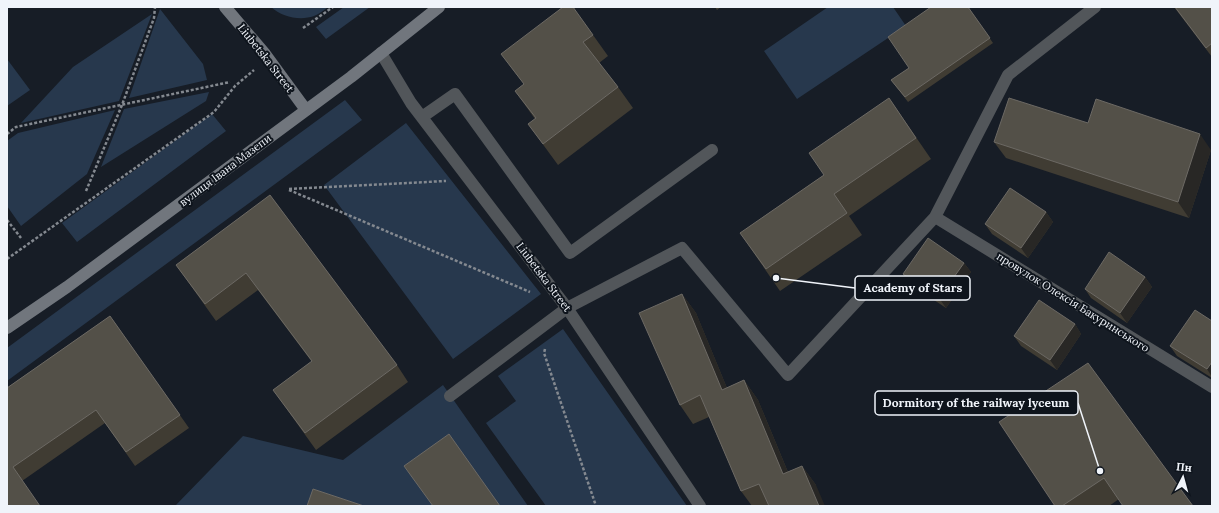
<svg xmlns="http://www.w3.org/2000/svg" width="1219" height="513" font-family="Lora,serif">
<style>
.green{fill:#27384d}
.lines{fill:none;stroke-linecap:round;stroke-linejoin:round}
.path{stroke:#848990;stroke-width:2.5;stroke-dasharray:3 2;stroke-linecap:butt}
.service{stroke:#52565a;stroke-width:12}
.minor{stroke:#52565a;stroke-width:12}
.secondary{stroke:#71767d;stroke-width:12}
.wall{fill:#403c33}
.shaded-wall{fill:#282725}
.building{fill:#535048;stroke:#6c6964}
.labels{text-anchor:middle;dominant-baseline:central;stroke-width:4;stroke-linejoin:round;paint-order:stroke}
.street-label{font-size:11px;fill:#f0f4fa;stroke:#0e141c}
.leader{fill:none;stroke:#f0f4fa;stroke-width:1.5}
.callout-dot{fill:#f0f4fa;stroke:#0e141c;stroke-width:1.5}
.callout{fill:#0e141c;stroke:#f0f4fa;stroke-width:1.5}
.callout-label{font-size:12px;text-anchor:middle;font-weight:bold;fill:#f0f4fa}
</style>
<rect width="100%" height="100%" fill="#171d26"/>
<path class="green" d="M 271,7 L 328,7 C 324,10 319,14 314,16 C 300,21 282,17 271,7 Z
M 344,7 L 370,7 L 326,39 L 316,27 Z
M 828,7 L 893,7 L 906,26 L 797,99 L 764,51 Z
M 160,9 L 203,64 L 207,80 L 129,98 Z
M 152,14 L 119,101 L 21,123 L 73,67 Z
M 7,59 L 30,90 L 7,106 Z
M 209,92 L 206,101 L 101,167 L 124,109 Z
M 345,100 L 362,120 L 7,381 L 7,348 Z
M 115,110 L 87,174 L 21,226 L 7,206 L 7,141 L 18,133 Z
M 212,114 L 226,131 L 77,242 L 62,223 Z
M 406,123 L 541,294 L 453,359 L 324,185 Z
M 563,329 L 687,506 L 546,506 L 486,423 L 516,401 L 498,376 Z
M 443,385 L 528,506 L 175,506 L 243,436 L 343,460 Z"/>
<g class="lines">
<path class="path" d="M 303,28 L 333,7
M 7,134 L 16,127 L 230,82
M 289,189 L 446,181
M 289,190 L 530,292
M 86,191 L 122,105 L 154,18 L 155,7
M 7,220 L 21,238
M 7,259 L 214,112 L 235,86 L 254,70
M 545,349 L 544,353 L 596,506"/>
<path class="service" d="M 381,53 L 411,103 L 567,308 L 450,396
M 422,117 L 455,94 L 570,253 L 712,150"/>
<path class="minor" d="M 935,217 L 1212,387
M 700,506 L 567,308 L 682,248 L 788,375 L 935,217 L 1008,75 L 1095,7"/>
<path class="secondary" d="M 225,7 L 265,54 L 306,110
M 7,328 L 67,287 L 351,77 L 439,7"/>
</g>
<path class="wall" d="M 715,7 L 721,7 L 717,10 Z
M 968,7 L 993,43 L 908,102 L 891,80 L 909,68 Z
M 1174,7 L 1212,7 L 1212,57 Z
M 593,35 L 608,56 L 599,63 L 618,87 L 633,108 L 558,165 L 528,124 L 535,119 L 515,91 L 524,84 L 501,54 Z
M 889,98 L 931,159 L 849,216 L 862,235 L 780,291 L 740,233 L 824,175 Z
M 994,142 L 1211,150 L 1189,218 L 1006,158 Z
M 270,195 L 397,365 L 408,382 L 316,450 L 273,390 L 312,362 L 258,290 L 216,321 L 176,265 Z
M 1046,212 L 1053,222 L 1028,258 L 992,234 L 985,224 Z
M 964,263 L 971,272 L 946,308 L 910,284 L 903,274 Z
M 1145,277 L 1152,287 L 1127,323 L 1091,298 L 1085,289 Z
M 682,294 L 696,313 L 727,388 L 744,380 L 758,400 L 788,472 L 802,466 L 816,485 L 766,506 L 752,506 L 741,491 L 709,417 L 693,424 L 680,405 Z
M 110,316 L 189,428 L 135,466 L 105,423 L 22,481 L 7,506 L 7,388 Z
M 1212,321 L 1212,378 L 1177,356 L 1170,346 Z
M 1075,324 L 1081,334 L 1057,370 L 1021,346 L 1014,336 Z
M 999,422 L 1193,506 L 1119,499 L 1109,506 L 1055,506 Z"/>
<path class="shaded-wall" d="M 1200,134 L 1211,150 L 1189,218 L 1178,202 Z
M 1046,212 L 1053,222 L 1028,258 L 1021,248 Z
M 964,263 L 971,272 L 946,308 L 939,298 Z
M 1145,277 L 1152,287 L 1127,323 L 1120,313 Z
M 682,294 L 696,313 L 736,410 L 722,390 Z
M 1075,324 L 1081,334 L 1057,370 L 1050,360 Z
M 1212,362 L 1212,377 L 1207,369 Z
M 744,380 L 758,400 L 797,494 L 783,474 Z
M 802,466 L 816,485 L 825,506 L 819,506 Z"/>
<path class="building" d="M 563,7 L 573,7 L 593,35 L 583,42 L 618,87 L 543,144 L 528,124 L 536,118 L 515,91 L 524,84 L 501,54 Z
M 931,7 L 968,7 L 990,38 L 905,97 L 891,80 L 909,68 L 888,37 Z
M 1175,7 L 1212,7 L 1212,43 L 1206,48 Z
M 889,98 L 916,138 L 834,194 L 847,213 L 766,269 L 740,233 L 824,175 L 809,153 Z
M 1009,98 L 1088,123 L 1096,99 L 1200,134 L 1178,202 L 994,142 Z
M 1010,188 L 1046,212 L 1021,248 L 985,224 Z
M 270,195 L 397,365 L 305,433 L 273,390 L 312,361 L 246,273 L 205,304 L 176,265 Z
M 928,238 L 964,263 L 939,298 L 903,274 Z
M 1109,252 L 1145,277 L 1120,313 L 1085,289 Z
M 682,294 L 722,390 L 744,380 L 783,474 L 802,466 L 819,506 L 769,506 L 759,484 L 741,491 L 700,395 L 680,405 L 639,313 Z
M 1039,300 L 1075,324 L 1050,360 L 1014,336 Z
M 1195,310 L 1212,321 L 1212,362 L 1207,369 L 1170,346 Z
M 110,316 L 180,415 L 126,452 L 96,410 L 13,467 L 40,506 L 7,506 L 7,388 Z
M 1088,363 L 1193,506 L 1123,506 L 1104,478 L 1062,506 L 1055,506 L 999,422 Z
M 449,434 L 500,506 L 433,506 L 404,466 Z
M 313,489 L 364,506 L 307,506 Z"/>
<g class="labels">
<g class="street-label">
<text transform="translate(266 58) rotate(52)">Liubetska Street</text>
<text transform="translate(225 170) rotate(-37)">вулиця Івана Мазепи</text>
<text transform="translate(544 277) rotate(53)">Liubetska Street</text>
<text transform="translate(1073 302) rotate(32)">провулок Олексія Бакуринського</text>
</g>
</g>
<path class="leader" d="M776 278L855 288M1100 471L1078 403"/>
<g class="callout-dot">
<circle cx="776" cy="278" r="4"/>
<circle cx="1100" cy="471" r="4"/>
</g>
<g class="callout">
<rect x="855" y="276" width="115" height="24" rx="4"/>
<rect x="875" y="391" width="203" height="24" rx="4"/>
</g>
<g class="callout-label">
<text x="913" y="292">Academy of Stars</text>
<text x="976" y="407">Dormitory of the railway lyceum</text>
</g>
<rect width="1219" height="513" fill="none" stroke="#f0f4fa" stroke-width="16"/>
<g transform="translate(1183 477) rotate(6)" stroke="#0e141c" stroke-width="3" paint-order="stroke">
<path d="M0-3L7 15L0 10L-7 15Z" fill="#f0f4fa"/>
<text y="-6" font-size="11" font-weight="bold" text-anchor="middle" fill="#f0f4fa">Пн</text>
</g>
</svg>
